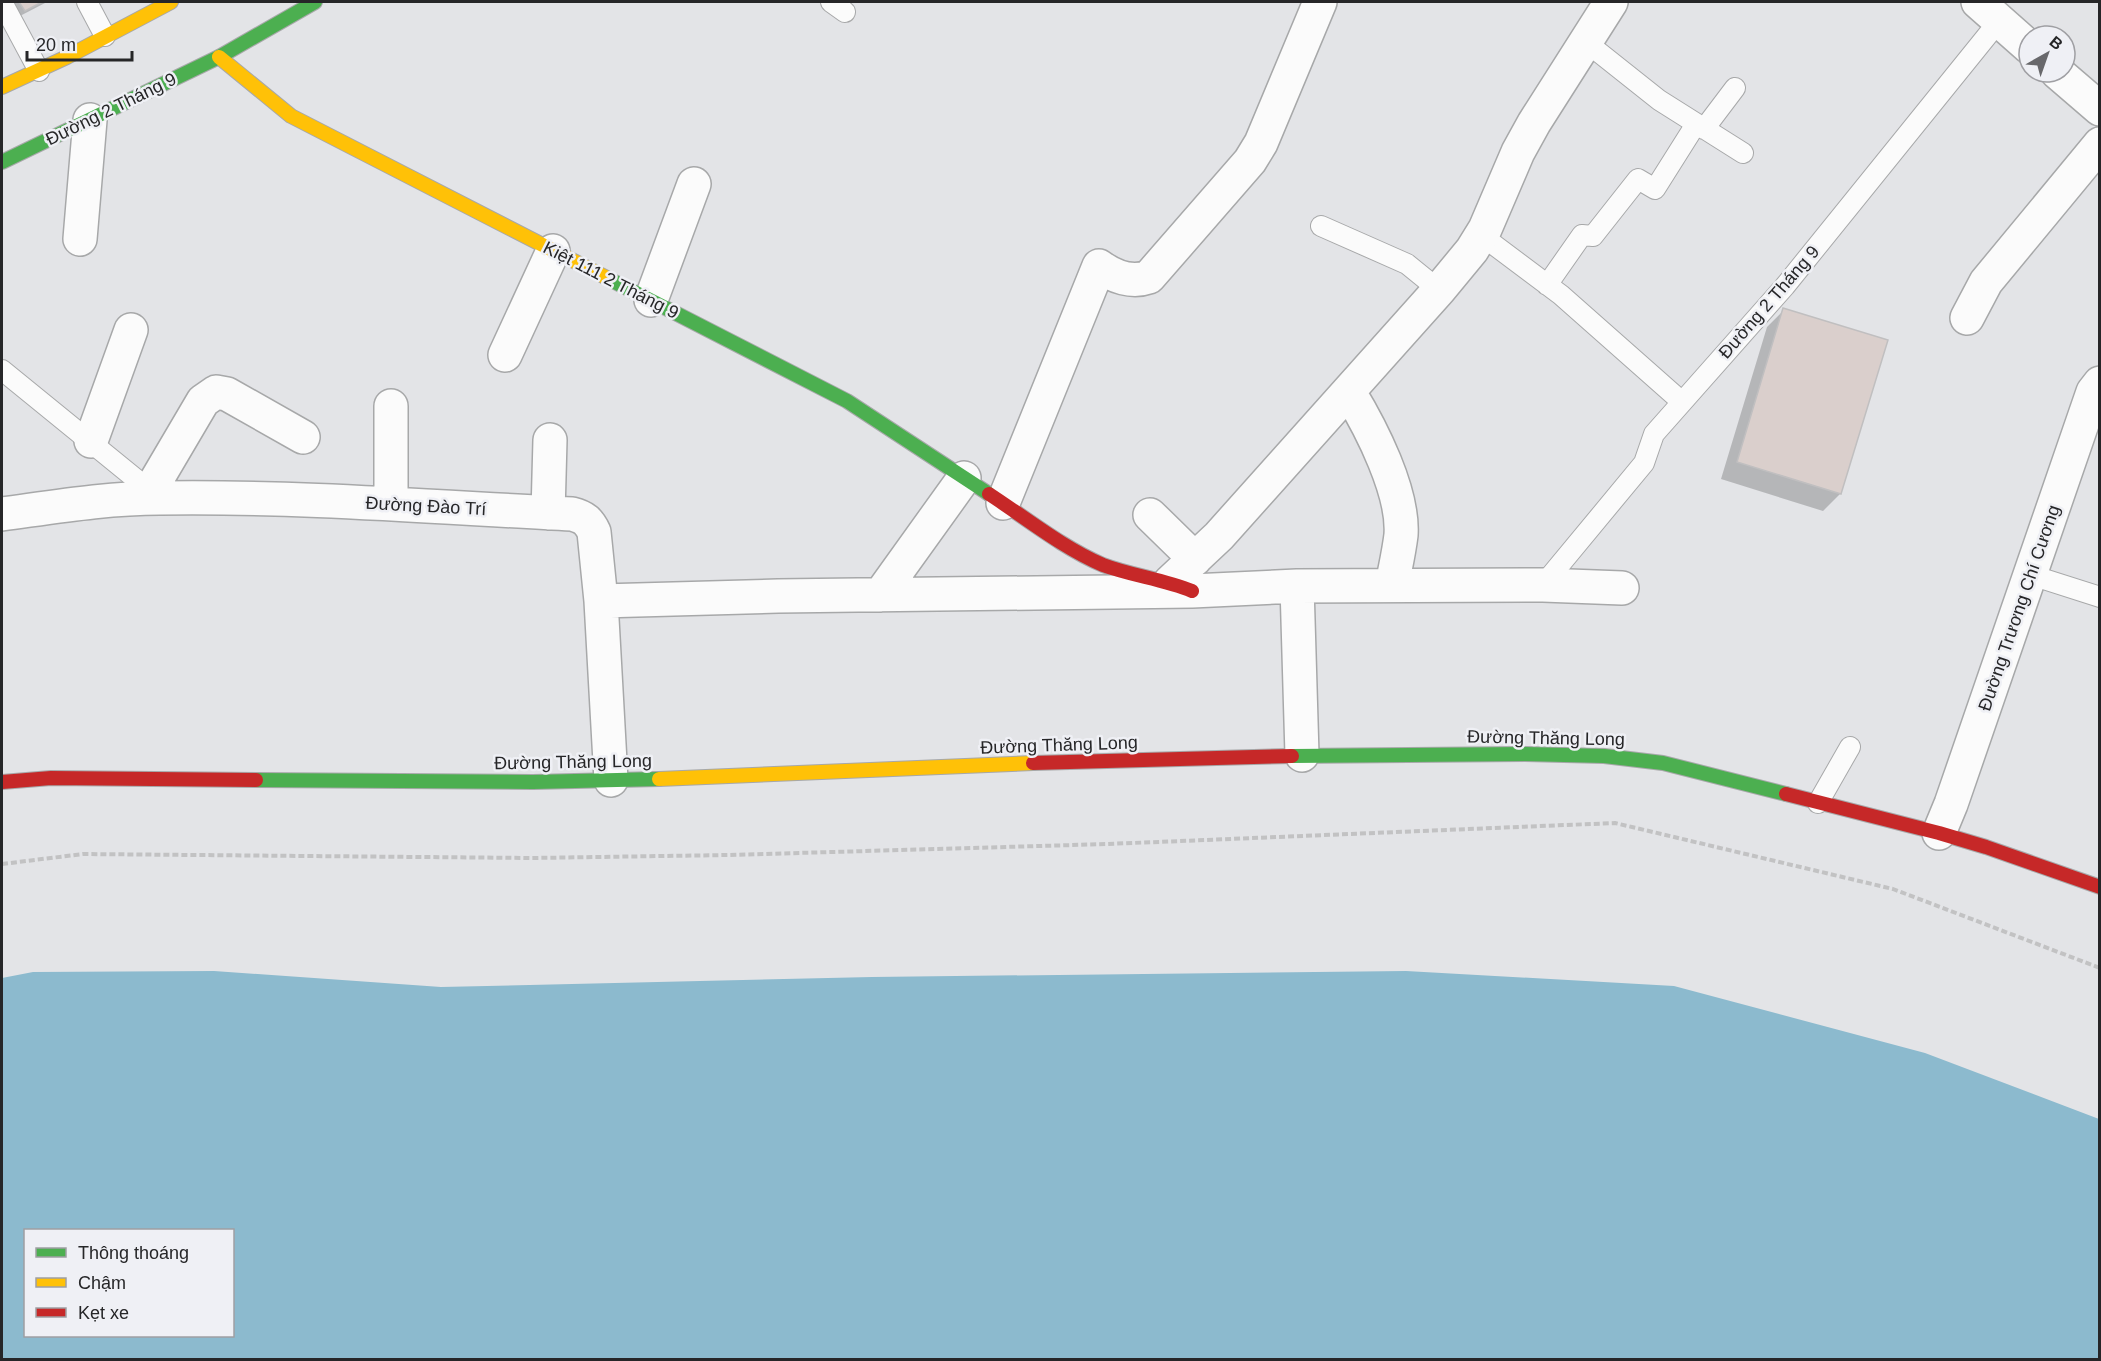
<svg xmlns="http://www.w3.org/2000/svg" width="2101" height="1361" font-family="Helvetica,sans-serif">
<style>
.water{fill:#8cbace;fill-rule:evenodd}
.shadow{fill:#0003}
.building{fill:#dacfcc;stroke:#c0bfc0;stroke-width:1.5}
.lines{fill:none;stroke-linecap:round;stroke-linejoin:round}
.lane-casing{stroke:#a7a8a9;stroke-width:22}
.street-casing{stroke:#a7a8a9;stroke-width:36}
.fast-casing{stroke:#a7a8a9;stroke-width:16}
.slow-casing{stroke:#a7a8a9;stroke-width:16}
.jam-casing{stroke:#a7a8a9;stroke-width:16}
.path{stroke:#c2c2c3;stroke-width:4;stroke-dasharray:6 3;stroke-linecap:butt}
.lane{stroke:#fbfbfb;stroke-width:20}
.street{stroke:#fbfbfb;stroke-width:33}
.fast{stroke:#4caf50;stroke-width:14}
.slow{stroke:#ffc107;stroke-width:14}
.jam{stroke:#c62828;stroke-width:14}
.labels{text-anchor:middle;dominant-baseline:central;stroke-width:5;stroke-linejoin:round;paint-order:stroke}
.street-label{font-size:18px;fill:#262628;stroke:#eff0f5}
</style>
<rect width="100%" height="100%" fill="#e3e4e7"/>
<path class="water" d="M 214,971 L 441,987 L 872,977 L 1406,971 L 1674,986 L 1925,1053 L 2099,1119 L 2099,1359 L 2,1359 L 2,978 L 33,972 ZM 26,1230 L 232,1230 L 232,1336 L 26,1336 Z"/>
<path class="shadow" d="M 6,2 L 47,2 L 16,18 Z
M 1784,310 L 1840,494 L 1823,511 L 1721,479 L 1767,327 Z"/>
<path class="building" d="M 19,2 L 42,2 L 25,11 Z
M 1783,308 L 1888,340 L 1841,494 L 1737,462 Z"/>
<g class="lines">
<defs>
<path id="lane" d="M 2,2 L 39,71
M 87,2 L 105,36
M 831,2 L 845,12
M 1586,42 L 1659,100 L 1743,153
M 1704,129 L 1735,88
M 1321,226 L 1407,264 L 1439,290
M 1481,235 L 1561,295 L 1682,402
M 1547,285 L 1582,235 L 1593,236 L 1638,179 L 1655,189 L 1696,124
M 2,370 L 158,497
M 2031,575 L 2100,597
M 1543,585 L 1644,463 L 1654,434 L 1785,286 L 1999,21
M 1818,803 L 1850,747"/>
<path id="street" d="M 1978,2 L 2029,47
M 2057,72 L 2100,109
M 80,239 L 90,120
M 651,300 L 694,184
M 1967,318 L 1986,282 L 2100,144
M 505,355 L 553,251
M 1349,392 C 1371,428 1404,492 1401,535 C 1399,552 1395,569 1392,585
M 391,406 L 391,503
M 91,441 L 131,330
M 150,491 L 203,401 L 216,392 L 227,394 L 303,437
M 1003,503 L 1099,266 C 1114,277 1132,283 1149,277 L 1250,161 L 1261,143 L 1320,2
M 548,513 L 550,440
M 2,514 C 54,507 107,498 160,498 C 297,496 435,507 572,514 C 584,517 589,521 594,532 L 601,601 L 611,780
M 1150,515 L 1195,559
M 1170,582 L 1219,536 L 1439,290 L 1472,250 L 1485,229 L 1518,152 L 1534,123 L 1611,2
M 1297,586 L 1302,755
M 880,595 L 964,478
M 601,601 L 778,596 L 1192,591 L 1297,586 L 1543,585 L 1622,588
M 1939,833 L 1951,804 L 2093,392 L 2100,383"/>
<path id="fast" d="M 2,162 L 219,57 L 315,2
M 607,278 L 847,401 L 989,494
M 1292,756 L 1525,754 L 1604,756 L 1663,763 L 1786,794
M 256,780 L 533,782 L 659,779"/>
<path id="slow" d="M 219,57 L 291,116 L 607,278
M 2,87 L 67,57 L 171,2
M 659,779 L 1033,763"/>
<path id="jam" d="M 989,494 C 1026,518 1063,548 1103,565 C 1132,576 1163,579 1192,591
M 1033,763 L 1292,756
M 2,782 L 51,778 L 256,780
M 1786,794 L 1939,833 L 1986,847 L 2100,887"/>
</defs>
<use href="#lane" class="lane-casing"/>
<use href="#street" class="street-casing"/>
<use href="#fast" class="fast-casing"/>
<use href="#slow" class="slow-casing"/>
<use href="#jam" class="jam-casing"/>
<path class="path" d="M 2,864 L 83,854 L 532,858 L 729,855 L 1108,844 L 1615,823 L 1893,889 L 2100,968"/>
<use href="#lane" class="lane"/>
<use href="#street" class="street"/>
<use href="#fast" class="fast"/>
<use href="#slow" class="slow"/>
<use href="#jam" class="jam"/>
</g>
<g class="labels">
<g class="street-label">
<text transform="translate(111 109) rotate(-26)">Đường 2 Tháng 9</text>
<text transform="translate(611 280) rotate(27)">Kiệt 111 2 Tháng 9</text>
<text transform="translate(1769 302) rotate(-49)">Đường 2 Tháng 9</text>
<text transform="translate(426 506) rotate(3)">Đường Đào Trí</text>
<text transform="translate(2019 608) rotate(-71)">Đường Trương Chí Cương</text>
<text transform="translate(1546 738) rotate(1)">Đường Thăng Long</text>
<text transform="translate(1059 745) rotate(-2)">Đường Thăng Long</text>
<text transform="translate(573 762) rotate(-1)">Đường Thăng Long</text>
</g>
</g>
<rect width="2101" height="1361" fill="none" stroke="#262628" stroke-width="6"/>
<rect x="24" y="1229" width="210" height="108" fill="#eff0f5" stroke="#9f9fa3" stroke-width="1.5"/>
<rect x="36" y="1248" width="30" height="9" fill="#4caf50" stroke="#9f9fa3" stroke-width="1.5"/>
<text x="78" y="1259" font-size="18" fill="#262628">Thông thoáng</text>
<rect x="36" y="1278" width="30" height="9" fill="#ffc107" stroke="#9f9fa3" stroke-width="1.5"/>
<text x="78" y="1289" font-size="18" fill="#262628">Chậm</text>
<rect x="36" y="1308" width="30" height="9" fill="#c62828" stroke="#9f9fa3" stroke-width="1.5"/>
<text x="78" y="1319" font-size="18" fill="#262628">Kẹt xe</text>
<g transform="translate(2047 54) rotate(40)"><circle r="28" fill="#eff0f5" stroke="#9f9fa3" stroke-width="1.5"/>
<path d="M0-4.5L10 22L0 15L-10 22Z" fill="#68686b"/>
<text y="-9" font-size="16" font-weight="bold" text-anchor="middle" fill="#262628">B</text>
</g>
<path d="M27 51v9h105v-9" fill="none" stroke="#262628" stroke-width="3"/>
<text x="36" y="51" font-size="18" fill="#262628" stroke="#eff0f5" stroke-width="4.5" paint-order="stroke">20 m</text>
</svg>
